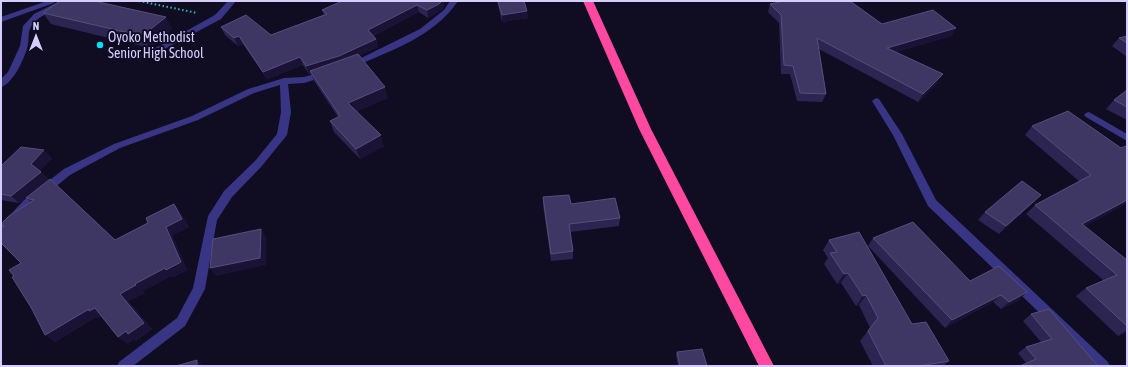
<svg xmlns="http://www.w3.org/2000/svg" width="1128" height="367" font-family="'Asap Condensed',sans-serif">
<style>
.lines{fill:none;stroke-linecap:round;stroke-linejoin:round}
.path{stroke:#28b9af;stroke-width:2;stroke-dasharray:1.5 2.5;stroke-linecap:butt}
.minor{fill:#383584;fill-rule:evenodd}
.highway{fill:#ff49a1;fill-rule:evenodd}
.wall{fill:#2d2551}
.shaded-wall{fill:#1a1336}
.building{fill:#3e3764;stroke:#564f7c}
.poi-dot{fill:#00e1f9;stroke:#100c22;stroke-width:1.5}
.labels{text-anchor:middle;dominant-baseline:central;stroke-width:4;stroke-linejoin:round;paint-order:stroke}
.poi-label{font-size:14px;fill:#d3ceff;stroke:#100c22;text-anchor:start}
</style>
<rect width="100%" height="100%" fill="#100c22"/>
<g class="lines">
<path class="path" d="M 139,1 L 197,13"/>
<path class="minor" d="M 47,1 L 53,1 L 54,3 L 1,22 L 1,17 Z
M 60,1 L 70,1 C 59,12 36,13 30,29 C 28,33 29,39 28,44 C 26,56 13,84 1,87 L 1,79 L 8,72 L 20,46 L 23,26 L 34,14 Z
M 228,1 L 236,1 L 221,19 L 148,58 L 145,59 L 141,56 L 215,15 Z
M 450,1 L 458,1 C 434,37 391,50 354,67 L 348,67 L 347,65 L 420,29 L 444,10 Z
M 324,71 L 327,72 L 327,76 L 304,83 L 288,84 L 291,112 L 287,135 L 261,167 L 232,197 L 217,220 L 205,289 L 185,326 L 133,366 L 117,366 L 119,362 L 177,318 L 193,288 L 208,216 L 224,191 L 255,161 L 277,134 L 281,112 L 280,85 L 254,93 L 198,120 L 120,148 L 70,175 L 32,206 L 5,235 L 1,236 L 1,225 L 24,200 L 64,169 L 114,144 L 192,116 L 248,89 L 284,78 L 304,77 Z
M 876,98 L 879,99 L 902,134 L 936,200 L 1108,362 L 1110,366 L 1095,366 L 928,206 L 893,135 L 872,101 Z
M 1089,112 L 1127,134 L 1127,141 L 1086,117 L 1084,115 L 1086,113 Z"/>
<path class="highway" d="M 583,1 L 593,1 L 651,129 L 774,366 L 759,366 L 639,129 Z"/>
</g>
<path class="wall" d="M 444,1 L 443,9 L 428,18 L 419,12 L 373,36 L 376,39 L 378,47 L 360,55 L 388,98 L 357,111 L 384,146 L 360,159 L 334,132 L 330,121 L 338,117 L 314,81 L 311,73 L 309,74 L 303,65 L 267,79 L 243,44 L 238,46 L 225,35 L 221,27 L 271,35 L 324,15 L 322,10 Z
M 497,1 L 524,1 L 528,18 L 502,22 Z
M 792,2 L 882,24 L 952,36 L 896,52 L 943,74 L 938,82 L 918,102 L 819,49 L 826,94 L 822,102 L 797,101 L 790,74 L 781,74 L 779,23 L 768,12 L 770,4 Z
M 43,13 L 172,29 L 150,48 L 51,24 Z
M 1127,36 L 1127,57 L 1112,46 L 1119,38 Z
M 1127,90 L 1127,120 L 1106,109 L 1114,100 Z
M 1032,126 L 1121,148 L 1127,147 L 1127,203 L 1085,226 L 1127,260 L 1127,332 L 1118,336 L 1076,296 L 1086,288 L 1103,280 L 1026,214 L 1035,205 L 1079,181 L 1025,135 Z
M 52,158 L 40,171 L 48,179 L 19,203 L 1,200 L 1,166 Z
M 50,179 L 115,240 L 148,223 L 174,204 L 180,212 L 189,227 L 172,235 L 187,270 L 173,277 L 171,276 L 143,291 L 144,293 L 128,301 L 152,329 L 136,341 L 134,339 L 127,344 L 102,316 L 98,318 L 96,317 L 55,342 L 32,309 L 14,276 L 21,263 L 4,226 L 30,202 L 26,198 Z
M 543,197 L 571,204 L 620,218 L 619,226 L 570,232 L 573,251 L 573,259 L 551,261 L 543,205 Z
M 1033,203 L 999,234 L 978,220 L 985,212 Z
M 873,238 L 970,281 L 1019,300 L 1001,309 L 993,302 L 945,328 L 868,246 Z
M 829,240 L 912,324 L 949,361 L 943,366 L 873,366 L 860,341 L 870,328 L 859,305 L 856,306 L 841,283 L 837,284 L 824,264 L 828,258 L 823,250 Z
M 1031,314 L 1098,366 L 1026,363 L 1018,353 L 1026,347 L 1041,342 L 1023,321 Z
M 677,352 L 707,366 L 678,366 L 676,355 Z"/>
<path class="shaded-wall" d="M 442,1 L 444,1 L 443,9 L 428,18 L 427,10 Z
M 417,5 L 419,12 L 370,37 L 368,30 Z
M 527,11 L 528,18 L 502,22 L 502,15 Z
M 166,17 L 172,29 L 150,48 L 142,36 Z
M 956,28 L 952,36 L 883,56 L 887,48 Z
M 239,36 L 243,44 L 238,46 L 234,38 Z
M 376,39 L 378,47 L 341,64 L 310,71 L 311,73 L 309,74 L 306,66 Z
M 300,57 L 303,65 L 267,79 L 263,72 Z
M 943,74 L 938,82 L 918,102 L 923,94 Z
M 385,87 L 388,98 L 352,113 L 348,103 Z
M 381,135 L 384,146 L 360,159 L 356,149 Z
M 44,150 L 52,158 L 39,172 L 31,164 Z
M 41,172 L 48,179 L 19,203 L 11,196 Z
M 1041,195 L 1033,203 L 999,234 L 1006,226 Z
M 1127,200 L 1127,203 L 1073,233 L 1082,224 Z
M 174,204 L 180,212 L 189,227 L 172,235 L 187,270 L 173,277 L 171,276 L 143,291 L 144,293 L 128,301 L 152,329 L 136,341 L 134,339 L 127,344 L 118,337 L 120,294 L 135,284 L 166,227 Z
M 261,229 L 266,237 L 266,265 L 216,276 L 210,268 Z
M 848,273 L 841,283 L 837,284 L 844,274 Z
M 1027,292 L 1019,300 L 1001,309 L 1009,302 Z
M 866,295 L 859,305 L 856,306 L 863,296 Z
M 1001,295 L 993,302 L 945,328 L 952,320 Z
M 95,308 L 104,315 L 98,318 L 96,317 L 55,342 L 45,335 L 89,309 Z
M 1127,330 L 1127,332 L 1118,336 Z
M 197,360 L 203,366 L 197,366 Z"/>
<path class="building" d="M 60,1 L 94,1 L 166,17 L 142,36 L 43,13 Z
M 342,1 L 442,1 L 439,4 L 427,10 L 417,5 L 368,30 L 376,39 L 339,56 L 306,66 L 300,57 L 263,72 L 239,36 L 234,38 L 221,27 L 246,15 L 271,35 L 327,14 L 322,10 Z
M 498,1 L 524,1 L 527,11 L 502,15 Z
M 784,1 L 790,1 L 792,2 L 796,1 L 850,1 L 882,24 L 933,10 L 956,28 L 887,48 L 943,74 L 923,94 L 817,38 L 826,94 L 800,93 L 793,66 L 784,65 L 781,15 L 770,4 Z
M 1127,36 L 1127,43 L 1119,38 Z
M 358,54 L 385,87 L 348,103 L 381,135 L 356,149 L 330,121 L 340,116 L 310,71 Z
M 1127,90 L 1127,107 L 1114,100 Z
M 1068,111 L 1121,148 L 1126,146 L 1127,147 L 1127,200 L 1082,224 L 1127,260 L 1127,326 L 1086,288 L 1117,275 L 1035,205 L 1091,175 L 1032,126 Z
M 21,147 L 44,150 L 31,164 L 41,172 L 11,196 L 1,194 L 1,166 Z
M 50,179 L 115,240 L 148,223 L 146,218 L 174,204 L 182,219 L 166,227 L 181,262 L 166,270 L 165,268 L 135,284 L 136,285 L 120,294 L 144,323 L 128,334 L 126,331 L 118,337 L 95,308 L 89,311 L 89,309 L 45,335 L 32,309 L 12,277 L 14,276 L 9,270 L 21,263 L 1,243 L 1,228 L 4,226 L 1,224 L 9,216 L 34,200 L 26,198 Z
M 1022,181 L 1041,195 L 1006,226 L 985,212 Z
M 569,195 L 571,204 L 615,198 L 620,218 L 569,224 L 573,251 L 551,254 L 543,197 Z
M 913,222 L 970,281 L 999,266 L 1027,292 L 1009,302 L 1001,295 L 952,320 L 873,238 Z
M 261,229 L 260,258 L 210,268 L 213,239 Z
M 859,232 L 912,324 L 926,322 L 949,361 L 919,366 L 886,366 L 868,331 L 878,318 L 866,295 L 863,296 L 848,273 L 844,274 L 830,253 L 837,252 L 829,240 Z
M 1049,309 L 1098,366 L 1020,366 L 1036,359 L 1026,347 L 1052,339 L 1031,314 Z
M 702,349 L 707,366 L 680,366 L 677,352 Z
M 197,360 L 197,366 L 176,366 Z"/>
<circle class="poi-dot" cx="100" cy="45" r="4"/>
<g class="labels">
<g class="poi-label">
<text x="108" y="37">Oyoko Methodist<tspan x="108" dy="16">Senior High School</tspan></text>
</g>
</g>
<rect width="1128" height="367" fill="none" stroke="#d3ceff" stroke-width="4"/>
<g transform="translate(36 36)" stroke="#100c22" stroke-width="3" paint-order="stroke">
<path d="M0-3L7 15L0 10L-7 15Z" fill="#d3ceff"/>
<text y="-6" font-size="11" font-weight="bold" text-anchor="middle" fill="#d3ceff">N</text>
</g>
</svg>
